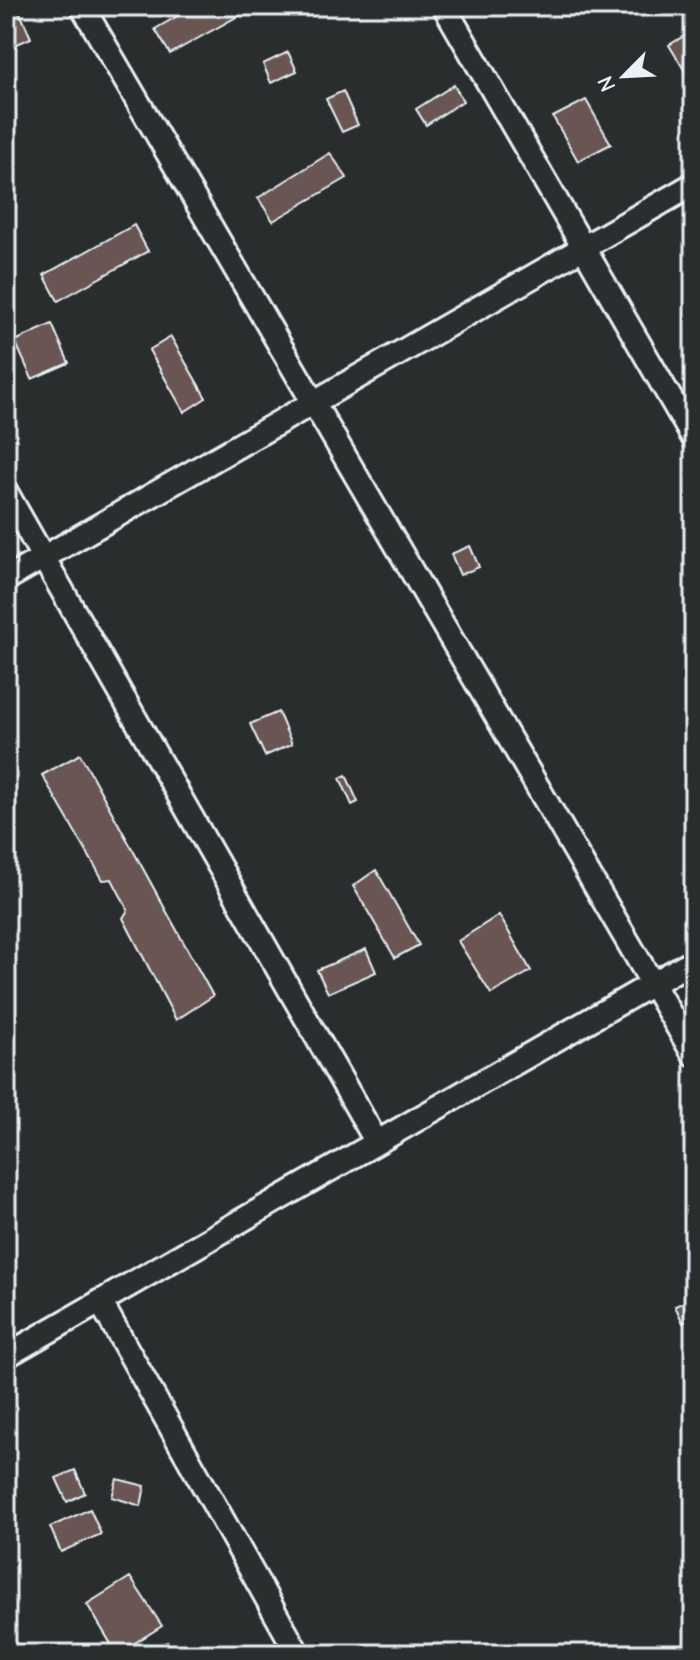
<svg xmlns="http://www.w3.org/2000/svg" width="700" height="1660" font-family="'Comic Neue',sans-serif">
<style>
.building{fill:#695752;stroke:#e8f1f8;stroke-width:2}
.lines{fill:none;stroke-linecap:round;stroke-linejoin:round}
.minor-casing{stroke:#e8f1f8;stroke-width:28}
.minor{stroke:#2a2d2e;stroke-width:22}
</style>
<rect width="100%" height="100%" fill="#2a2d2e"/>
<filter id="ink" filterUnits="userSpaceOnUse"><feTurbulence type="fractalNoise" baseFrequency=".0125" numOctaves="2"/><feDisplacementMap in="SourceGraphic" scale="16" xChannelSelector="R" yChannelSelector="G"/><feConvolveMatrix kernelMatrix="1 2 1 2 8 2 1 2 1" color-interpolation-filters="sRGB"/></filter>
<g filter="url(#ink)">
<path class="building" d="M 195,6 L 256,6 L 170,54 L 155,29 Z
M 18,8 L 31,38 L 6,49 L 6,14 Z
M 694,30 L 694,86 L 669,45 Z
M 288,52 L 297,71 L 271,83 L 263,64 Z
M 454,85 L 463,101 L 426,125 L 416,109 Z
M 343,91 L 358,125 L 342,132 L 326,99 Z
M 586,100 L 611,144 L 578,161 L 553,117 Z
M 330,153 L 347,178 L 273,221 L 258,198 Z
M 134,225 L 148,251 L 58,301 L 44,275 Z
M 52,324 L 69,363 L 32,379 L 15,341 Z
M 171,337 L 206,398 L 184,412 L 149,350 Z
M 470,546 L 479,567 L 460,575 L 451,554 Z
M 278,712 L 292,744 L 265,756 L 250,724 Z
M 80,754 L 213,996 L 176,1020 L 123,918 L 128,910 L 112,879 L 103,880 L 42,775 Z
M 346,775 L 358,802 L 352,805 L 340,778 Z
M 376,870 L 419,945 L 395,958 L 353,886 Z
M 499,915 L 531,971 L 491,994 L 458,941 Z
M 366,949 L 376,972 L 328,993 L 317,970 Z
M 694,1298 L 694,1318 L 683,1323 L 675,1306 Z
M 75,1470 L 85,1493 L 67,1502 L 56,1478 Z
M 117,1479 L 145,1486 L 141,1506 L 112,1497 Z
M 90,1509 L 101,1534 L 61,1552 L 50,1527 Z
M 130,1577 L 162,1626 L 117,1654 L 87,1604 Z
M 167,1642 L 172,1654 L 139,1654 Z"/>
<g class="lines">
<defs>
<path id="minor" d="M 82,6 L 694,1055
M 444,6 L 694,439
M 6,492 L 376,1141
M 6,579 L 694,184
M 100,1301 L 298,1654
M 6,1356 L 694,960"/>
</defs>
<use href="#minor" class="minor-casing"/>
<use href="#minor" class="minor"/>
</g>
</g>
<rect width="700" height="1660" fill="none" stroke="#2a2d2e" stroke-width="32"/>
<rect x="16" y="16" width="668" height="1628" fill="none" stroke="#e8f1f8" stroke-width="3" filter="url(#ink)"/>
<g transform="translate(624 76) rotate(246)" stroke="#2a2d2e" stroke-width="6" paint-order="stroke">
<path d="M0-6L14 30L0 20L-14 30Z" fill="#e8f1f8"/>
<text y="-12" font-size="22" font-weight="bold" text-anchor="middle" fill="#e8f1f8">N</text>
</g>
</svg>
